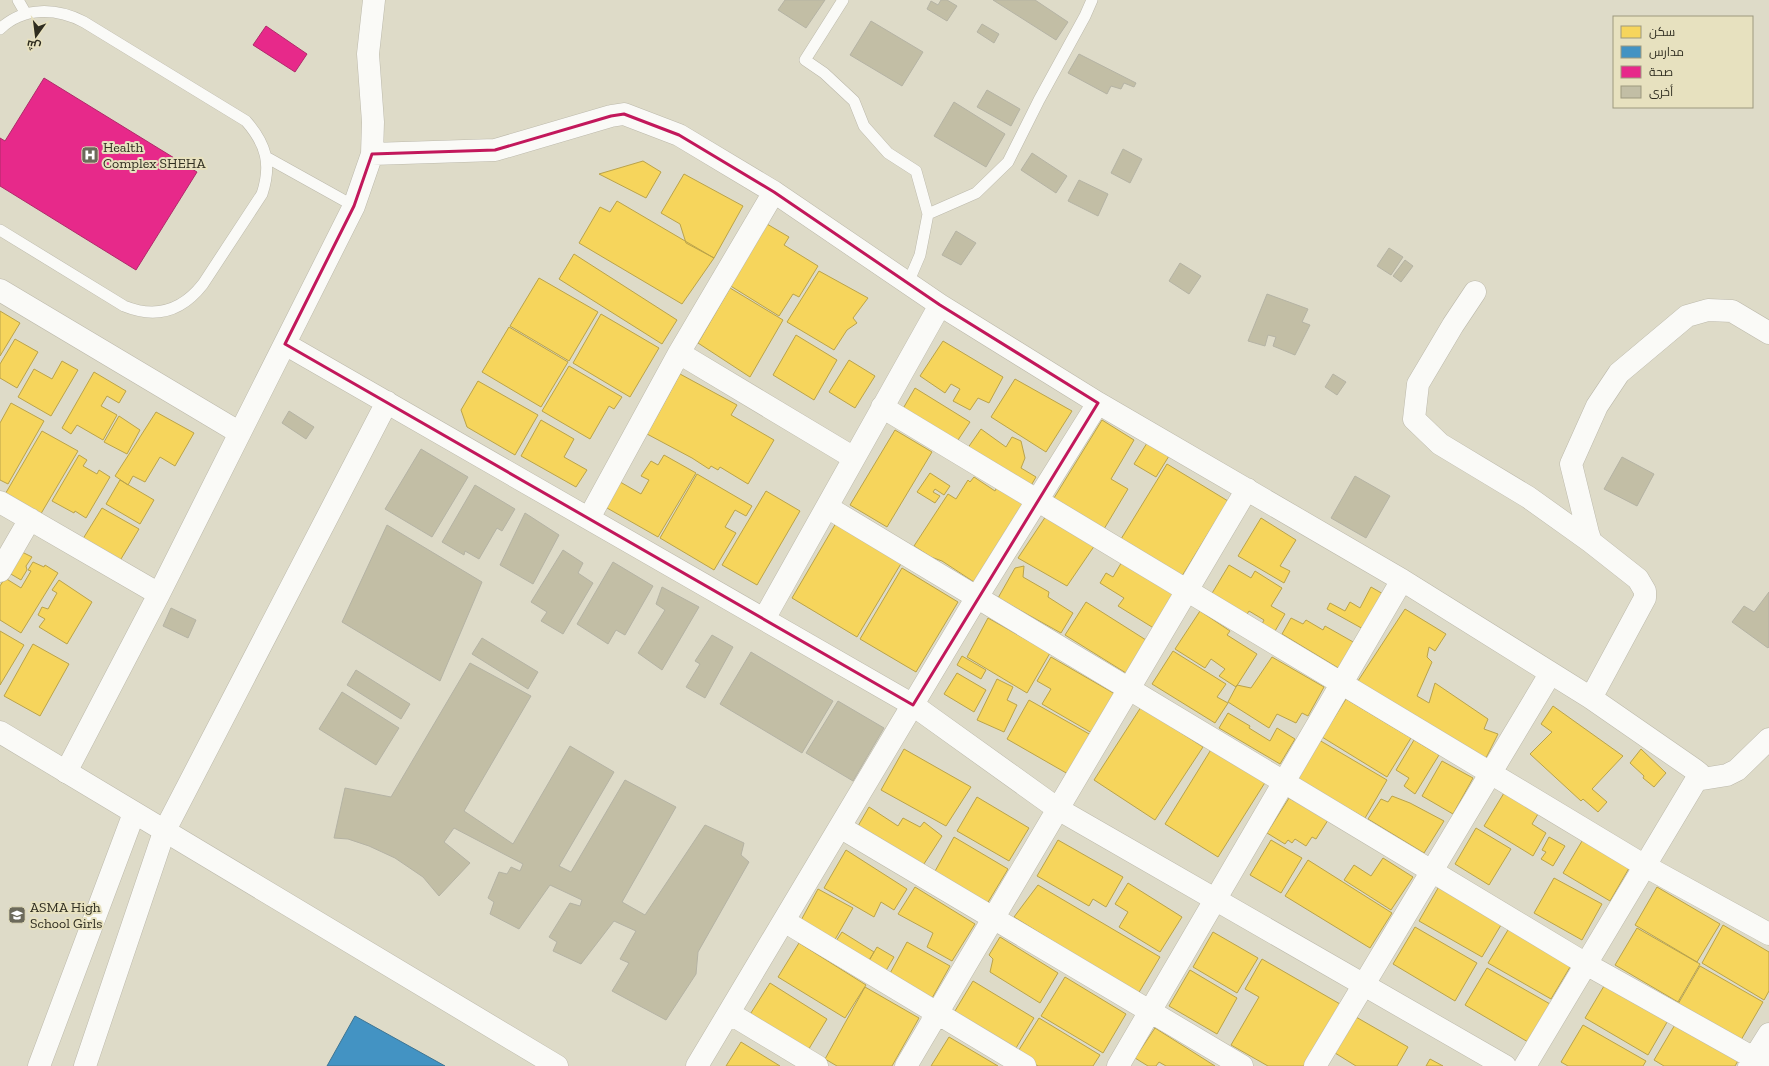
<svg xmlns="http://www.w3.org/2000/svg" width="1769" height="1066" font-family="'Zilla Slab',Cairo,serif">
<style>
.homes{fill:#f6d55c;stroke:#baa34a}
.schools{fill:#4393c3;stroke:#3d7492}
.health{fill:#e7298a;stroke:#b02a6a}
.building{fill:#c2bea5;stroke:#b5b3a4}
.lines{fill:none;stroke-linecap:round;stroke-linejoin:round}
.lane-casing{stroke:#bcb9ab;stroke-width:12}
.street-casing{stroke:#bcb9ab;stroke-width:23}
.secondary-casing{stroke:#bcb9ab;stroke-width:23}
.lane{stroke:#fafaf7;stroke-width:11}
.street{stroke:#fafaf7;stroke-width:22}
.secondary{stroke:#fafaf7;stroke-width:22}
.marked{fill:none;stroke:#c2185b;stroke-width:3;stroke-linejoin:round}
.labels{text-anchor:middle;dominant-baseline:central;stroke-width:4;stroke-linejoin:round;paint-order:stroke}
.poi-label{font-size:14px;fill:#2f2d20;stroke:#e7e1bf;text-anchor:start}
</style>
<rect width="100%" height="100%" fill="#dedbc8"/>
<path class="homes" d="M 643,161 L 661,172 L 646,198 L 599,174 Z
M 684,174 L 743,206 L 714,258 L 686,243 L 680,224 L 661,213 Z
M 617,201 L 714,258 L 682,304 L 579,243 L 600,207 L 610,212 Z
M 767,224 L 789,237 L 784,245 L 818,266 L 799,297 L 793,294 L 779,316 L 729,285 Z
M 574,254 L 677,320 L 662,344 L 559,279 Z
M 819,271 L 868,298 L 853,318 L 857,323 L 847,330 L 834,350 L 787,322 Z
M 539,278 L 598,312 L 569,361 L 510,326 Z
M 730,288 L 783,320 L 750,377 L 698,343 Z
M 0,311 L 20,323 L 0,356 Z
M 601,314 L 659,348 L 630,397 L 573,363 Z
M 509,327 L 568,362 L 541,407 L 482,372 Z
M 796,335 L 837,360 L 814,400 L 773,375 Z
M 15,339 L 38,352 L 17,388 L 0,378 L 0,364 Z
M 943,341 L 1003,377 L 989,403 L 978,398 L 970,410 L 953,401 L 960,389 L 951,384 L 945,393 L 920,376 Z
M 849,360 L 875,376 L 855,408 L 829,392 Z
M 62,361 L 78,370 L 51,416 L 18,397 L 34,369 L 52,379 Z
M 569,366 L 622,397 L 614,409 L 609,406 L 590,439 L 542,411 Z
M 94,372 L 126,391 L 119,403 L 107,396 L 101,406 L 117,415 L 103,440 L 77,425 L 71,434 L 62,428 Z
M 680,374 L 737,405 L 731,415 L 774,440 L 748,484 L 720,467 L 718,470 L 711,466 L 709,469 L 692,458 L 647,434 Z
M 1015,379 L 1072,411 L 1046,452 L 991,417 Z
M 478,381 L 538,415 L 515,455 L 467,427 L 461,410 Z
M 915,388 L 970,422 L 954,446 L 901,412 Z
M 11,403 L 44,421 L 8,484 L 0,480 L 0,423 Z
M 156,412 L 194,433 L 175,466 L 160,457 L 145,482 L 133,476 L 128,485 L 115,476 Z
M 119,416 L 140,430 L 127,454 L 104,442 Z
M 541,420 L 574,439 L 564,457 L 587,470 L 576,487 L 521,456 Z
M 1102,420 L 1134,440 L 1111,479 L 1128,489 L 1104,529 L 1054,498 Z
M 981,429 L 1006,447 L 1012,437 L 1021,441 L 1025,458 L 1021,468 L 1036,477 L 1029,489 L 965,452 Z
M 895,430 L 932,452 L 887,527 L 850,505 Z
M 42,431 L 78,451 L 39,517 L 4,496 Z
M 1147,443 L 1169,456 L 1156,477 L 1134,464 Z
M 79,455 L 87,460 L 83,466 L 97,474 L 99,470 L 110,477 L 86,518 L 75,511 L 74,513 L 52,501 Z
M 664,455 L 696,473 L 658,537 L 600,504 L 615,479 L 641,494 L 649,480 L 641,476 L 651,461 L 658,465 Z
M 1167,464 L 1228,501 L 1182,576 L 1121,539 Z
M 930,473 L 950,486 L 944,495 L 935,489 L 933,492 L 940,496 L 935,503 L 917,492 Z
M 697,474 L 752,506 L 746,516 L 735,510 L 725,527 L 736,533 L 714,570 L 660,538 Z
M 974,477 L 995,491 L 997,487 L 1029,507 L 974,582 L 942,561 L 931,557 L 914,546 L 948,494 L 956,499 L 968,480 L 970,482 Z
M 120,480 L 154,500 L 140,524 L 106,504 Z
M 766,491 L 800,511 L 757,585 L 722,565 Z
M 102,508 L 139,529 L 118,564 L 81,542 Z
M 1046,516 L 1095,545 L 1067,586 L 1018,558 Z
M 1261,518 L 1296,540 L 1280,566 L 1290,571 L 1284,583 L 1238,556 Z
M 836,523 L 902,562 L 857,637 L 792,598 Z
M 20,551 L 32,557 L 26,566 L 27,570 L 21,580 L 4,570 Z
M 1123,560 L 1182,598 L 1160,632 L 1118,606 L 1124,598 L 1100,583 L 1106,573 L 1113,577 Z
M 33,562 L 44,567 L 45,565 L 58,573 L 21,633 L 0,620 L 0,586 L 5,578 L 21,588 L 31,571 L 28,570 Z
M 1229,565 L 1251,578 L 1255,571 L 1282,588 L 1271,606 L 1285,614 L 1275,631 L 1262,624 L 1264,620 L 1249,611 L 1246,616 L 1211,595 Z
M 1024,566 L 1023,577 L 1049,592 L 1048,597 L 1073,613 L 1061,633 L 998,598 L 1015,568 Z
M 902,568 L 958,602 L 916,672 L 860,639 Z
M 59,580 L 92,602 L 67,644 L 39,627 L 45,619 L 38,615 L 42,607 L 48,609 L 57,593 L 52,590 Z
M 1371,587 L 1385,595 L 1365,630 L 1327,609 L 1330,603 L 1345,611 L 1350,602 L 1360,608 Z
M 1086,602 L 1146,640 L 1126,673 L 1065,635 Z
M 1405,609 L 1446,634 L 1435,651 L 1429,647 L 1427,657 L 1432,662 L 1417,696 L 1429,703 L 1435,683 L 1488,719 L 1484,729 L 1498,734 L 1483,764 L 1356,684 Z
M 1200,611 L 1230,631 L 1227,635 L 1257,654 L 1236,687 L 1219,676 L 1225,669 L 1211,659 L 1205,668 L 1175,649 Z
M 988,618 L 1050,653 L 1027,693 L 967,657 Z
M 1291,618 L 1303,624 L 1306,620 L 1323,630 L 1325,626 L 1355,643 L 1340,669 L 1282,634 Z
M 0,631 L 24,645 L 0,685 Z
M 33,644 L 69,664 L 40,716 L 4,696 Z
M 1173,651 L 1226,684 L 1217,697 L 1228,703 L 1215,723 L 1152,684 Z
M 962,656 L 986,670 L 981,679 L 957,665 Z
M 1051,657 L 1115,694 L 1092,733 L 1042,704 L 1051,689 L 1037,681 Z
M 1272,657 L 1324,687 L 1308,716 L 1302,713 L 1296,723 L 1277,714 L 1269,728 L 1228,702 L 1237,685 L 1251,688 Z
M 957,673 L 986,690 L 974,712 L 944,694 Z
M 997,679 L 1013,687 L 1007,700 L 1017,705 L 1004,732 L 977,720 Z
M 1346,699 L 1411,738 L 1387,777 L 1322,737 Z
M 1029,700 L 1091,735 L 1068,774 L 1007,739 Z
M 1553,706 L 1623,756 L 1592,789 L 1607,802 L 1598,812 L 1583,799 L 1581,801 L 1530,754 L 1552,732 L 1541,724 Z
M 1141,707 L 1203,747 L 1155,820 L 1094,780 Z
M 1228,713 L 1250,726 L 1249,728 L 1270,741 L 1277,728 L 1295,739 L 1280,764 L 1219,728 Z
M 1319,740 L 1387,780 L 1365,818 L 1297,779 Z
M 1414,740 L 1439,755 L 1415,794 L 1404,786 L 1409,778 L 1396,770 Z
M 1212,748 L 1266,781 L 1218,857 L 1165,824 Z
M 904,749 L 971,787 L 946,826 L 881,790 Z
M 1641,749 L 1666,773 L 1654,787 L 1643,778 L 1644,776 L 1630,763 Z
M 1442,761 L 1473,778 L 1453,814 L 1422,796 Z
M 1507,788 L 1541,809 L 1532,824 L 1546,833 L 1533,856 L 1484,826 Z
M 1297,796 L 1330,817 L 1316,839 L 1312,837 L 1306,846 L 1295,839 L 1292,843 L 1288,840 L 1285,844 L 1267,833 L 1289,798 L 1294,801 Z
M 1392,796 L 1410,803 L 1444,821 L 1424,853 L 1368,819 L 1381,799 L 1388,802 Z
M 977,797 L 1029,828 L 1009,861 L 957,831 Z
M 869,807 L 898,826 L 903,818 L 920,827 L 924,822 L 942,836 L 922,867 L 858,826 Z
M 1476,828 L 1511,849 L 1489,885 L 1455,864 Z
M 1585,836 L 1632,863 L 1610,901 L 1563,873 Z
M 954,837 L 1008,869 L 987,904 L 934,873 Z
M 1549,837 L 1565,846 L 1553,866 L 1541,859 L 1546,852 L 1542,850 Z
M 1058,840 L 1123,877 L 1106,907 L 1093,899 L 1089,906 L 1037,876 Z
M 1271,840 L 1302,858 L 1281,893 L 1250,875 Z
M 846,850 L 907,889 L 894,910 L 881,902 L 874,917 L 824,888 Z
M 1383,858 L 1413,877 L 1391,910 L 1344,880 L 1354,865 L 1371,876 Z
M 1308,860 L 1392,913 L 1370,948 L 1285,896 Z
M 1554,878 L 1602,904 L 1582,940 L 1534,913 Z
M 1128,883 L 1182,917 L 1160,952 L 1119,927 L 1128,912 L 1115,904 Z
M 1441,883 L 1504,920 L 1482,957 L 1419,921 Z
M 1038,885 L 1160,957 L 1138,994 L 1014,917 Z
M 915,887 L 975,924 L 952,961 L 927,947 L 933,933 L 898,914 Z
M 1657,887 L 1720,924 L 1697,962 L 1635,925 Z
M 818,889 L 853,908 L 833,943 L 799,924 Z
M 1511,925 L 1573,962 L 1551,999 L 1488,963 Z
M 1723,925 L 1769,952 L 1769,991 L 1764,1000 L 1702,963 Z
M 1415,927 L 1477,963 L 1455,1001 L 1393,964 Z
M 1637,928 L 1700,964 L 1678,1002 L 1615,965 Z
M 842,932 L 874,952 L 867,964 L 834,944 Z
M 1213,932 L 1258,958 L 1237,993 L 1193,967 Z
M 1000,937 L 1058,973 L 1040,1003 L 990,972 L 993,959 L 989,955 Z
M 907,942 L 950,966 L 931,1000 L 888,977 Z
M 799,943 L 866,985 L 845,1018 L 778,977 Z
M 877,947 L 894,957 L 884,974 L 867,964 Z
M 1262,959 L 1340,1004 L 1304,1066 L 1268,1066 L 1231,1045 L 1259,997 L 1245,989 Z
M 1700,966 L 1763,1002 L 1741,1040 L 1678,1004 Z
M 1487,968 L 1550,1004 L 1528,1042 L 1465,1005 Z
M 1190,970 L 1237,998 L 1217,1034 L 1169,1006 Z
M 1065,977 L 1126,1014 L 1103,1053 L 1041,1016 Z
M 973,981 L 1034,1018 L 1013,1053 L 952,1016 Z
M 1607,981 L 1670,1017 L 1648,1055 L 1585,1018 Z
M 770,983 L 827,1019 L 807,1052 L 749,1016 Z
M 865,987 L 919,1018 L 892,1066 L 837,1066 L 825,1059 Z
M 1356,1017 L 1408,1047 L 1397,1066 L 1356,1066 L 1335,1053 Z
M 1039,1018 L 1100,1055 L 1093,1066 L 1038,1066 L 1017,1053 Z
M 1676,1023 L 1739,1059 L 1735,1066 L 1664,1066 L 1654,1060 Z
M 1583,1025 L 1646,1061 L 1643,1066 L 1568,1066 L 1561,1062 Z
M 1155,1028 L 1215,1066 L 1166,1066 L 1159,1062 L 1156,1066 L 1148,1066 L 1135,1058 Z
M 949,1037 L 998,1066 L 931,1066 Z
M 741,1042 L 780,1066 L 726,1066 Z
M 1430,1059 L 1443,1066 L 1426,1066 Z"/>
<path class="schools" d="M 355,1016 L 445,1066 L 327,1066 Z"/>
<path class="health" d="M 266,26 L 307,54 L 295,72 L 253,45 Z
M 44,78 L 197,172 L 136,270 L 0,186 L 0,138 L 5,141 Z"/>
<path class="building" d="M 785,0 L 825,0 L 806,28 L 778,10 Z
M 941,0 L 947,0 L 957,6 L 947,21 L 927,9 L 931,1 L 938,5 Z
M 993,0 L 1035,0 L 1068,22 L 1056,40 Z
M 871,21 L 923,52 L 902,86 L 850,55 Z
M 982,24 L 999,34 L 994,43 L 977,32 Z
M 1079,54 L 1136,83 L 1134,87 L 1124,83 L 1121,89 L 1111,86 L 1107,94 L 1068,73 Z
M 987,90 L 1020,109 L 1011,126 L 977,107 Z
M 954,102 L 1005,134 L 986,167 L 934,136 Z
M 1123,149 L 1142,159 L 1130,183 L 1111,173 Z
M 1032,153 L 1067,176 L 1056,193 L 1021,170 Z
M 1079,180 L 1108,194 L 1098,216 L 1068,201 Z
M 956,231 L 976,243 L 961,265 L 942,255 Z
M 1389,248 L 1403,257 L 1391,275 L 1377,266 Z
M 1405,260 L 1413,266 L 1401,282 L 1393,276 Z
M 1180,263 L 1201,276 L 1189,294 L 1169,281 Z
M 1267,294 L 1308,309 L 1302,322 L 1310,325 L 1295,355 L 1273,346 L 1276,337 L 1268,335 L 1265,346 L 1248,341 Z
M 1333,374 L 1346,382 L 1337,395 L 1325,387 Z
M 289,411 L 314,427 L 306,439 L 282,423 Z
M 421,449 L 468,477 L 432,537 L 385,509 Z
M 1622,457 L 1654,474 L 1637,506 L 1604,489 Z
M 1355,476 L 1390,496 L 1366,538 L 1331,518 Z
M 475,485 L 515,509 L 502,531 L 497,528 L 479,559 L 465,551 L 464,555 L 442,542 Z
M 525,513 L 559,535 L 533,584 L 500,565 Z
M 387,525 L 482,582 L 440,681 L 342,622 Z
M 563,550 L 583,563 L 578,573 L 593,583 L 563,634 L 541,621 L 547,612 L 531,602 Z
M 613,562 L 653,586 L 625,635 L 616,630 L 608,644 L 577,624 Z
M 662,587 L 699,607 L 662,670 L 638,653 L 665,610 L 656,604 Z
M 1769,592 L 1769,647 L 1768,648 L 1732,622 L 1744,606 L 1754,612 Z
M 171,608 L 196,620 L 188,638 L 163,626 Z
M 712,635 L 733,647 L 705,698 L 686,687 L 700,664 L 695,661 Z
M 482,638 L 538,672 L 528,689 L 472,654 Z
M 751,652 L 833,701 L 802,753 L 720,704 Z
M 470,663 L 531,696 L 464,811 L 513,844 L 570,746 L 614,772 L 559,866 L 571,872 L 625,780 L 676,807 L 622,902 L 645,915 L 705,825 L 744,843 L 741,855 L 749,862 L 698,952 L 696,974 L 666,1020 L 612,991 L 629,963 L 620,959 L 636,931 L 614,921 L 581,964 L 553,951 L 557,942 L 549,937 L 570,903 L 580,906 L 582,900 L 550,885 L 519,929 L 490,914 L 494,902 L 488,898 L 499,872 L 507,874 L 511,867 L 520,871 L 523,864 L 454,828 L 444,842 L 470,863 L 439,896 L 423,877 L 395,858 L 369,846 L 348,839 L 334,838 L 345,788 L 391,797 Z
M 356,670 L 410,704 L 401,719 L 347,685 Z
M 342,692 L 399,728 L 376,765 L 319,729 Z
M 838,701 L 884,728 L 853,781 L 806,753 Z"/>
<g class="lines">
<defs>
<path id="lane" d="M 18,0 L 26,14
M 843,0 L 805,60 L 824,73 L 854,101 L 864,126 L 888,153 L 916,171 L 928,214 L 920,255 L 908,283
M 0,29 C 24,6 57,8 84,22 L 246,121 C 266,144 272,164 262,194 L 203,284 C 182,311 156,319 124,306 L 0,230
M 266,157 L 354,206
M 928,214 L 976,193 L 1008,162 L 1039,100 L 1085,16 L 1092,0"/>
<path id="street" d="M 372,154 L 495,150 L 611,116 L 624,114 L 679,135 L 774,192 L 940,305 L 1098,403 L 1402,580 L 1591,698 L 1695,770 L 1700,774 L 1698,777 L 1525,1066
M 0,290 L 240,433
M 1475,292 L 1453,325 L 1418,384 L 1414,419 L 1440,444 L 1528,497 L 1591,542
M 285,344 L 913,705 L 1058,809 L 1505,1066
M 679,353 L 854,458
M 882,407 L 1645,866 L 1769,934
M 0,502 L 159,594
M 827,507 L 1586,964 L 1768,1066
M 589,518 L 679,353 L 774,192
M 0,571 L 30,519
M 764,619 L 940,305
M 1591,698 L 1645,598 L 1645,591 L 1638,579 L 1591,542 L 1588,533 L 1571,464 L 1597,406 L 1619,373 L 1687,316 L 1708,310 L 1732,311 L 1769,333
M 66,772 L 159,594 L 354,206 L 372,154 L 373,122 L 368,54 L 374,0
M 1696,780 L 1727,775 L 1737,770 L 1769,739
M 840,827 L 1242,1066
M 784,921 L 1025,1066
M 729,1013 L 817,1066
M 39,1066 L 134,813
M 85,1066 L 164,832 L 387,402
M 697,1066 L 977,597 L 1098,403
M 906,1066 L 1247,489
M 1118,1066 L 1402,580
M 1315,1066 L 1550,674
M 1749,1066 L 1769,1034"/>
<path id="secondary" d="M 0,732 L 557,1066"/>
</defs>
<use href="#lane" class="lane-casing"/>
<use href="#street" class="street-casing"/>
<use href="#secondary" class="secondary-casing"/>
<use href="#lane" class="lane"/>
<use href="#street" class="street"/>
<use href="#secondary" class="secondary"/>
</g>
<path class="marked" d="M 624,114 L 679,135 L 774,192 L 940,305 L 1098,403 L 913,705 L 285,344 L 354,206 L 372,154 L 495,150 L 611,116 Z"/>
<defs>
<symbol id="hospital-square" viewBox="-11 -11 22 22"><rect x="-9" y="-9" width="18" height="18" rx="4" fill="#6c6a5b" stroke="#e7e1bf"/><path d="M-5-5h3v3.5h4V-5h3V5h-3V1.5h-4V5h-3Z" fill="#fff"/></symbol>
<symbol id="school-square" viewBox="-11 -11 22 22"><rect x="-9" y="-9" width="18" height="18" rx="4" fill="#6c6a5b" stroke="#e7e1bf"/><path d="M0-5L7-2L0 1L-7-2ZM-4 1L0 2.5L4 1V4Q0 6-4 4Z" fill="#fff"/></symbol>
</defs>
<g fill-rule="evenodd">
<use href="#hospital-square" x="80" y="145" width="20" height="20"/>
<use href="#school-square" x="7" y="905" width="20" height="20"/>
</g>
<g class="labels">
<g class="poi-label">
<text x="103" y="147">Health<tspan x="103" dy="16">Complex SHEHA</tspan></text>
<text x="30" y="907">ASMA High<tspan x="30" dy="16">School Girls</tspan></text>
</g>
</g>
<rect x="1613" y="16" width="140" height="92" fill="#e7e1bf" stroke="#9d997f"/>
<rect x="1621" y="26" width="20" height="12" fill="#f6d55c" stroke="#9d997f"/>
<text x="1649" y="36" font-size="12" fill="#2f2d20">سكن</text>
<rect x="1621" y="46" width="20" height="12" fill="#4393c3" stroke="#9d997f"/>
<text x="1649" y="56" font-size="12" fill="#2f2d20">مدارس</text>
<rect x="1621" y="66" width="20" height="12" fill="#e7298a" stroke="#9d997f"/>
<text x="1649" y="76" font-size="12" fill="#2f2d20">صحة</text>
<rect x="1621" y="86" width="20" height="12" fill="#c2bea5" stroke="#9d997f"/>
<text x="1649" y="96" font-size="12" fill="#2f2d20">أخرى</text>
<g transform="translate(36 36) rotate(194)" stroke="#e7e1bf" stroke-width="3" paint-order="stroke">
<path d="M0-3L7 15L0 10L-7 15Z" fill="#2f2d20"/>
<text y="-6" font-size="11" font-weight="bold" text-anchor="middle" fill="#2f2d20">ش</text>
</g>
</svg>
